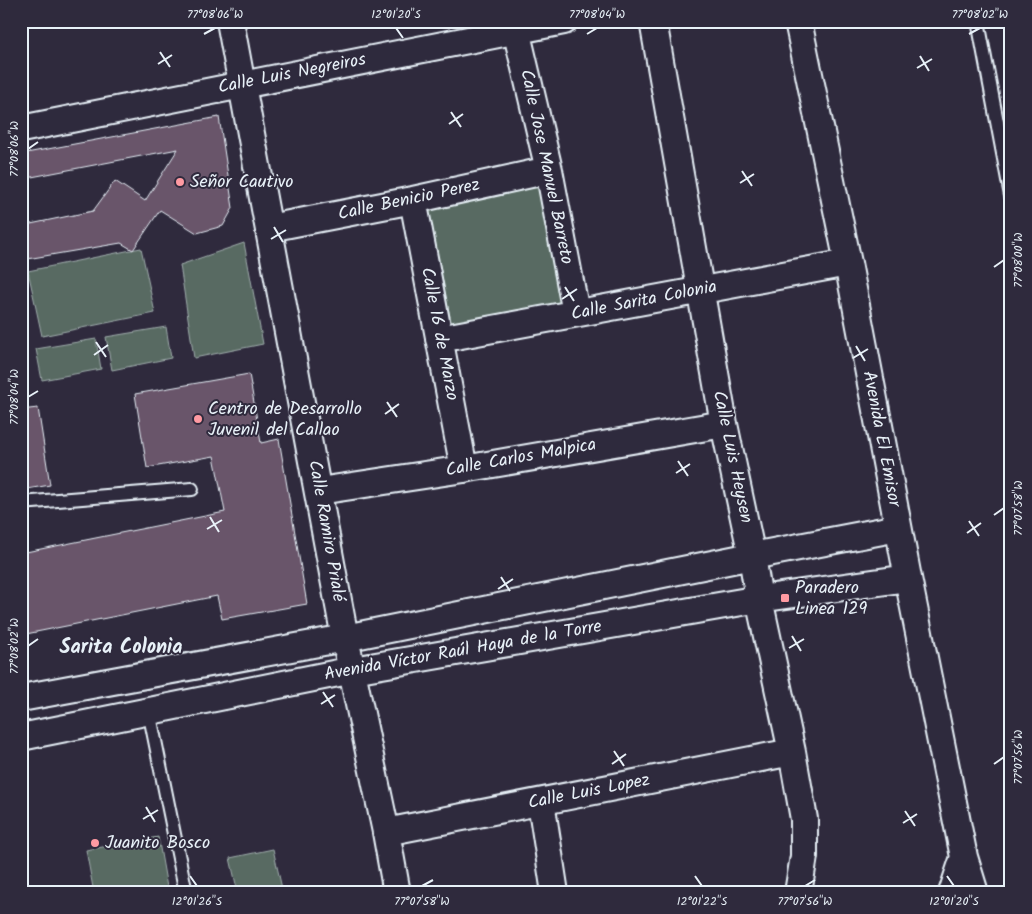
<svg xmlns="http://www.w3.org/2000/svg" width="1032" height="914" font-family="Kalam,sans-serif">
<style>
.green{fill:#596a62;stroke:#a0aead}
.building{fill:#69546a;stroke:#e8f1f8}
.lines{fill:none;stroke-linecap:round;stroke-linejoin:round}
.lane-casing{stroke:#e8f1f8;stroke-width:16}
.street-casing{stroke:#e8f1f8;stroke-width:30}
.lane{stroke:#2f2a3d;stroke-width:12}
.street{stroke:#2f2a3d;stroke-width:26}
.ticks{fill:none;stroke:#e8f1f8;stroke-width:2}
.poi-dot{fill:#ff9aa2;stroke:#2f2a3d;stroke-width:2}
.labels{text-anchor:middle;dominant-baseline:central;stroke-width:4;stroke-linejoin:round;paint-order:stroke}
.street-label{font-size:18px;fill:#e8f1f8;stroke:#2f2a3d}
.poi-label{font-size:18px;fill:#e8f1f8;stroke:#2f2a3d;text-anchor:start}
.quarter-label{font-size:20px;font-weight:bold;fill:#e8f1f8;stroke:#2f2a3d}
.neatline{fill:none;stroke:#e8f1f8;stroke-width:2}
.ticks-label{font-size:12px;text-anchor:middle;fill:#e8f1f8}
</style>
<rect width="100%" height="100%" fill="#2f2a3d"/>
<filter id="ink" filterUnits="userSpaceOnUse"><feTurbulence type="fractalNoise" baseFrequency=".02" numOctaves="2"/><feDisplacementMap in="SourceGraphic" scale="10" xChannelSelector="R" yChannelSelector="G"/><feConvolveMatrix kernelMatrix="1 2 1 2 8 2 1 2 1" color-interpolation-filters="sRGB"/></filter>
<g filter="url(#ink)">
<path class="green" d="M 545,177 L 569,302 L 452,326 L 426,203 Z
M 244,243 L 263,344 L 194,358 L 180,265 Z
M 141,248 L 155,313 L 42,336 L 28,271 Z
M 166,327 L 171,358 L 112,370 L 106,337 Z
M 96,339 L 101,369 L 42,380 L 36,349 Z
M 158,837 L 168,893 L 94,893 L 86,850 Z
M 273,849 L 283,893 L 238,893 L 230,858 Z"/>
<path class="building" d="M 219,117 L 233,208 L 223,226 L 197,233 L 160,210 L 133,250 L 121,243 L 21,260 L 21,226 L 93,211 L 115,181 L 145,201 L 178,149 L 21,179 L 21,154 Z
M 249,374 L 261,443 L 279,439 L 307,604 L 222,619 L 217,596 L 21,635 L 21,553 L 225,512 L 214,456 L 147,468 L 135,394 Z
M 38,408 L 50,485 L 21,490 L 21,410 Z"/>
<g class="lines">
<defs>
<path id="lane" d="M 978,21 L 1011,196
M 21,503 L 192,489
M 149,711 L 186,893"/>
<path id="street" d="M 230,21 L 345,638 L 386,832 L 397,893
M 514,21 L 549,170 L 576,313
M 653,21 L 724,424 L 752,556 L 759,599 L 792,752 L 804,819 L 804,856 L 798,893
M 798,21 L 848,263 L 908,578 L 964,857 L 975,893
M 21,129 L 564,21
M 413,200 L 464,469
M 269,228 L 413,200 L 549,170
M 439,339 L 848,263
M 319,491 L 464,469 L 724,424
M 21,698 L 345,638 L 752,556 L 898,528
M 21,737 L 353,670 L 759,599 L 908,578
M 541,802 L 555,893
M 386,832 L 792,752
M 952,893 L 964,857"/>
</defs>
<use href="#lane" class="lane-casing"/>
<use href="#street" class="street-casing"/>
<use href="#lane" class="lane"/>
<use href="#street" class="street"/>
</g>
</g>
<path class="ticks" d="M 396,28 L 403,38M 204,34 L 215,28M 587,34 L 597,28M 969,34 L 980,28M 160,52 L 170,67M 920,56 L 929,71M 158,64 L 172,55M 917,68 L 932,59M 451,112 L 461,127M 449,124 L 463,114M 28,149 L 38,142M 742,171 L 752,186M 740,183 L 754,174M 274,227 L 283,242M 271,239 L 286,230M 994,267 L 1004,260M 565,287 L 574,301M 562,299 L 577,289M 96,342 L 106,357M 856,346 L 865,361M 94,355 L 108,345M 853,358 L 868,349M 28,397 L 38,391M 387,402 L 397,417M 385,414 L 399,404M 678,461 L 688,476M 676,473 L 690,464M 994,515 L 1004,508M 210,517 L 219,532M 969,521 L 979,536M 207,529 L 222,520M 967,533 L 981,523M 501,577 L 510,591M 498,589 L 513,579M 792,636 L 801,651M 28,646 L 38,639M 789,648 L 804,639M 323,692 L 333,707M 321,704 L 335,695M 614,751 L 624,766M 612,764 L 626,754M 994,764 L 1004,757M 146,807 L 155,822M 905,811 L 915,826M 143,819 L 158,810M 903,823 L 917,814M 190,876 L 197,886M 695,876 L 702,886M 947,876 L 954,886M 422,886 L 433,880M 805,886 L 815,880"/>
<g class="poi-dot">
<circle cx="180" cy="182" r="5"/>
<circle cx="198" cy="419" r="5"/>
<rect x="780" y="593" width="10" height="10" rx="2.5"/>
<circle cx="95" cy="843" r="5"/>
</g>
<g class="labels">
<g class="street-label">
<text transform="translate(292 74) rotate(-11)">Calle Luis Negreiros</text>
<text transform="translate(546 167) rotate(78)">Calle Jose Manuel Barreto</text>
<text transform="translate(409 200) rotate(-12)">Calle Benicio Perez</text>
<text transform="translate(644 301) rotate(-11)">Calle Sarita Colonia</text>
<text transform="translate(439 334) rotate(79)">Calle 16 de Marzo</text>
<text transform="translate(881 439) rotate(79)">Avenida El Emisor</text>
<text transform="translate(732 457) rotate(78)">Calle Luis Heysen</text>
<text transform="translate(521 458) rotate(-10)">Calle Carlos Malpica</text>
<text transform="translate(326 531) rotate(80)">Calle Ramiro Prialé</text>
<text transform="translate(463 651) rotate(-10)">Avenida Víctor Raúl Haya de la Torre</text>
<text transform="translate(589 792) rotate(-11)">Calle Luis Lopez</text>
</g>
<g class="poi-label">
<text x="190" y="182">Señor Cautivo</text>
<text x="208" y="409">Centro de Desarrollo<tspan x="208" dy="21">Juvenil del Callao</tspan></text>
<text x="795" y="588">Paradero<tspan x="795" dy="21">Linea 129</tspan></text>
<text x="105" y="843">Juanito Bosco</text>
</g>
<g class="quarter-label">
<text x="121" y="648">Sarita Colonia</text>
</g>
</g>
<rect width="1032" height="914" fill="none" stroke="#2f2a3d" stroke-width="55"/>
<rect x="28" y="28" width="976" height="858" class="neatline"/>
<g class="ticks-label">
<text x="215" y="18">77°08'06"W</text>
<text x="396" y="18">12°01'20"S</text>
<text x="597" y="18">77°08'04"W</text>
<text x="980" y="18">77°08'02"W</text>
<text transform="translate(14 149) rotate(-90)" y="4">77°08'06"W</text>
<text transform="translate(1018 260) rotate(-90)" y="4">77°08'00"W</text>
<text transform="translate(14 397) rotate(-90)" y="4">77°08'04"W</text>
<text transform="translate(1018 508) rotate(-90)" y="4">77°07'58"W</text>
<text transform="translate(14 646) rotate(-90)" y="4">77°08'02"W</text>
<text transform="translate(1018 757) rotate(-90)" y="4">77°07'56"W</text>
<text x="197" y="905">12°01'26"S</text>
<text x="422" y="905">77°07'58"W</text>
<text x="702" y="905">12°01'22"S</text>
<text x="805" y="905">77°07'56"W</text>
<text x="954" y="905">12°01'20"S</text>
</g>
</svg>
